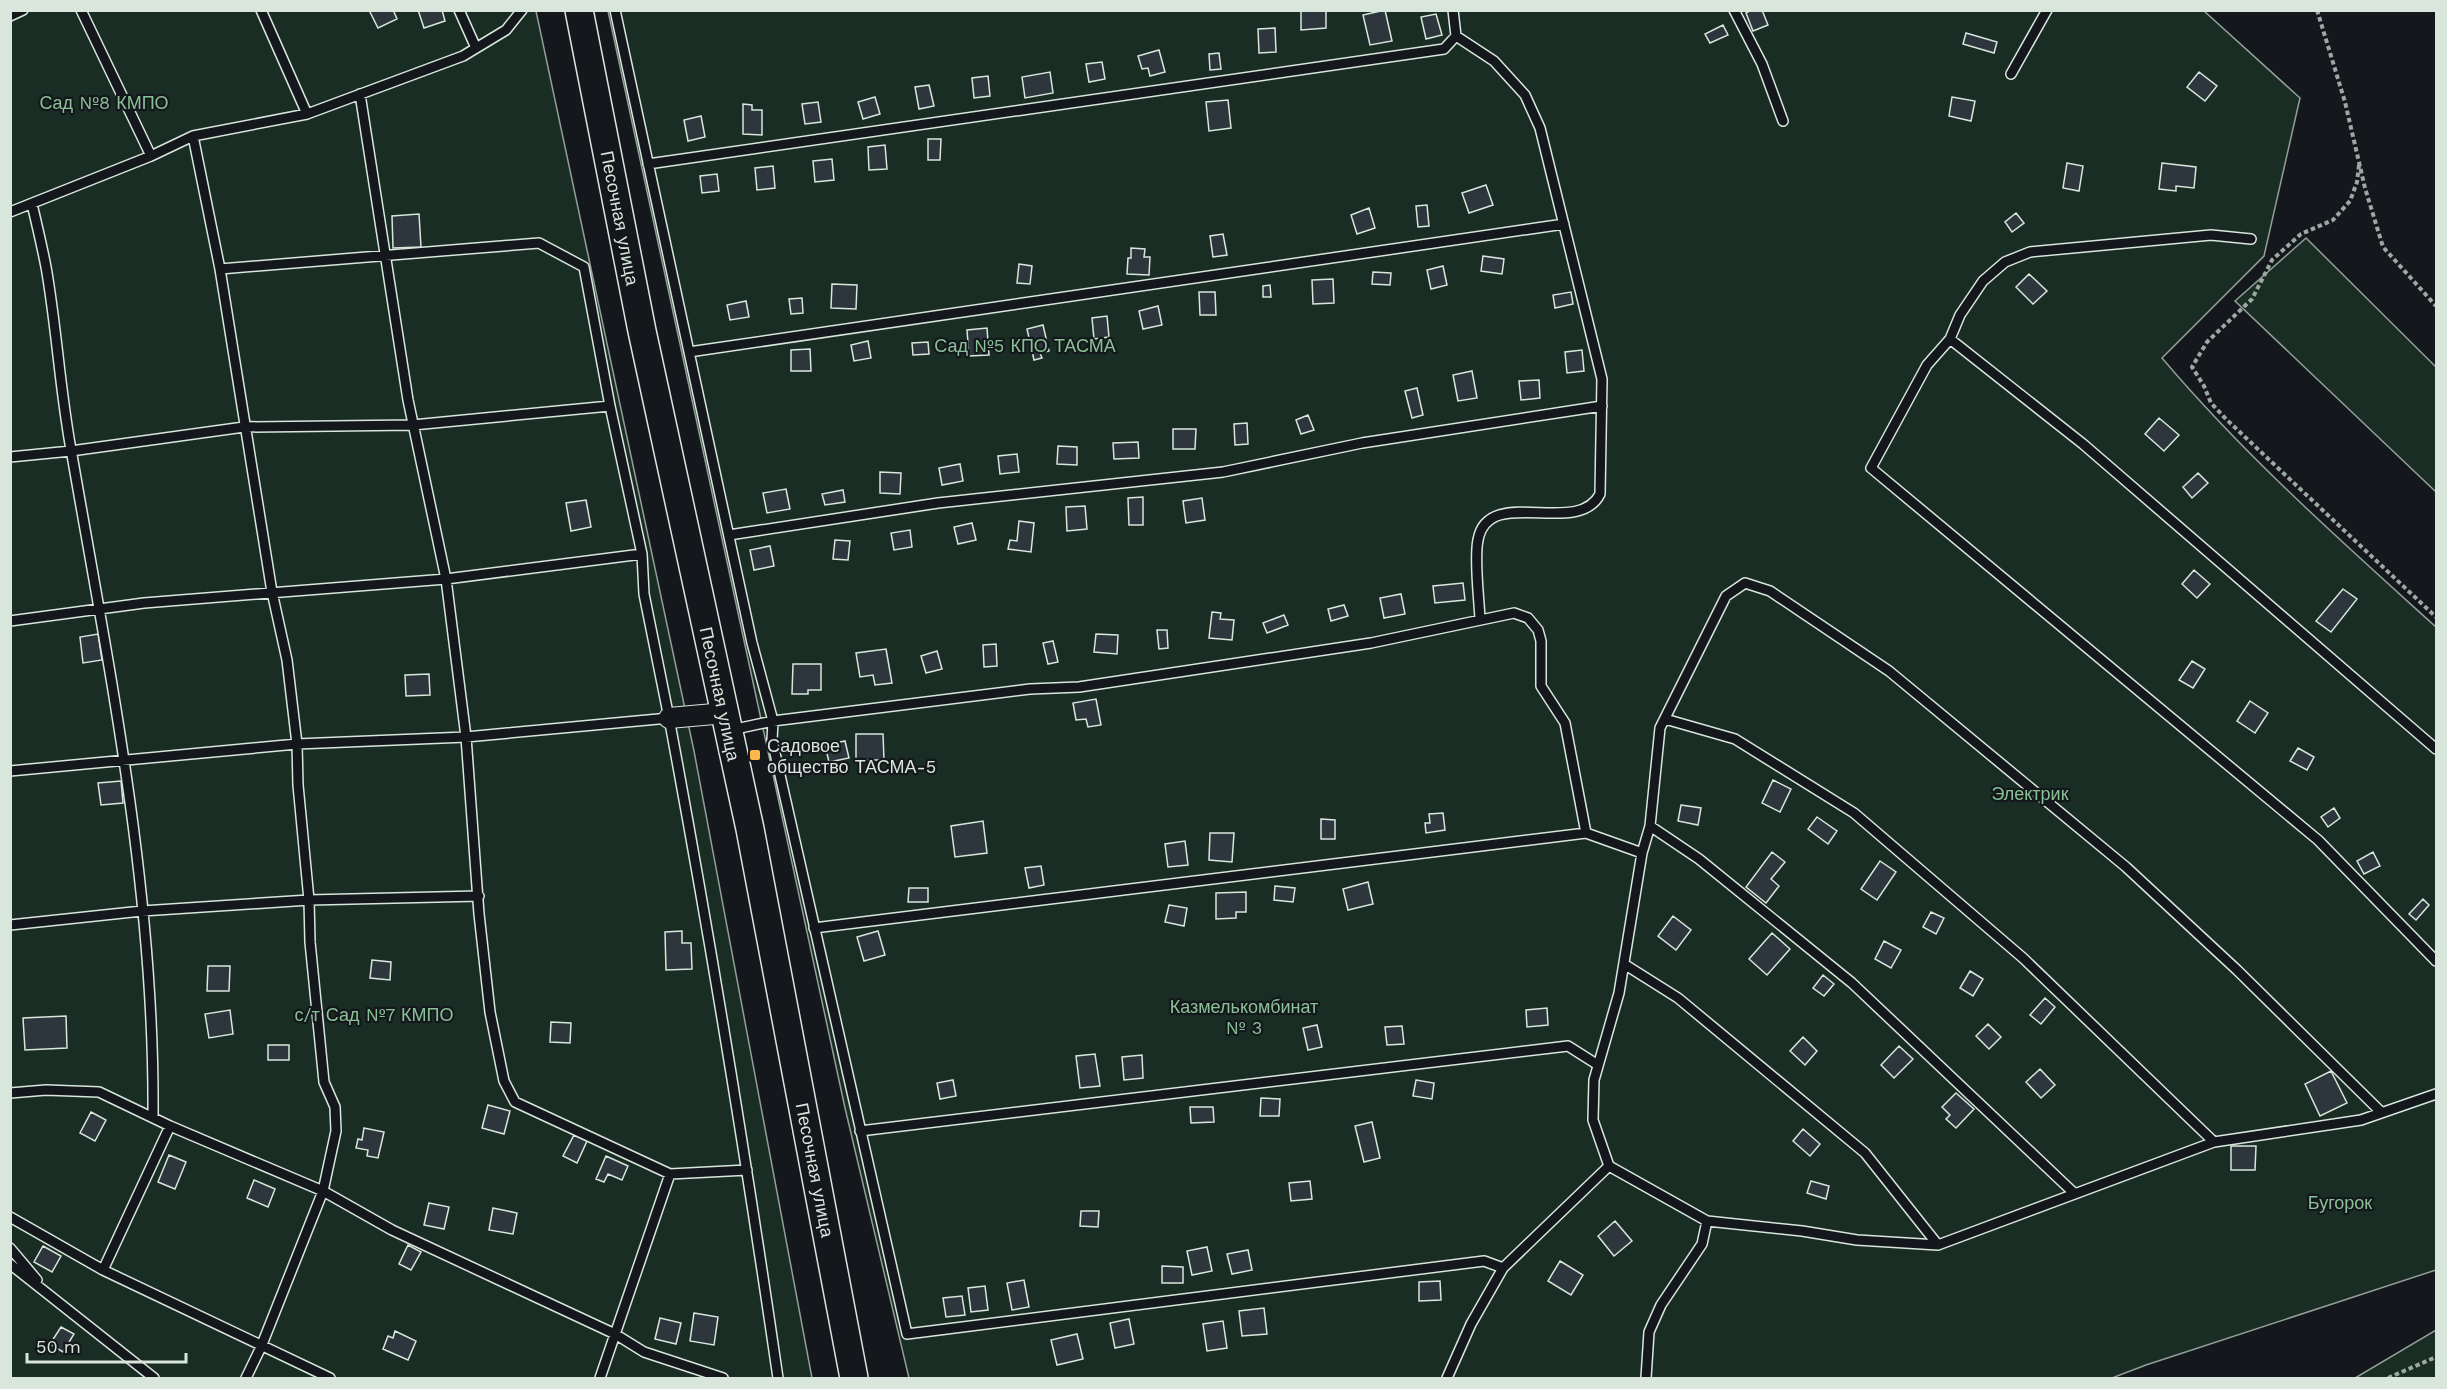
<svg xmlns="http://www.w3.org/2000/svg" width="2447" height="1389" font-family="'Work Sans',sans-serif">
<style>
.green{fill:#1a2d24;stroke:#939e99;stroke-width:1.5}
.building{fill:#2c363c;stroke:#d8e6dc;stroke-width:1.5}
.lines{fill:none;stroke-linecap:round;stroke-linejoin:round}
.lane-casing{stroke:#d8e6dc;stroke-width:12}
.street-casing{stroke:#d8e6dc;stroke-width:22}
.secondary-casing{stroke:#d8e6dc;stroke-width:30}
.path{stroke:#9da8a2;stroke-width:4;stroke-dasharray:4.5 3;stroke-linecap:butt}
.lane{stroke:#14181c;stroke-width:9}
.street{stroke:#14181c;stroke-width:20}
.secondary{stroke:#14181c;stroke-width:27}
.poi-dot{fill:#ffb74d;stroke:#14181c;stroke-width:2}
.labels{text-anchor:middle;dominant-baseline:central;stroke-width:4.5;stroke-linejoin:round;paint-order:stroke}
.park-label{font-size:18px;fill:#8ac095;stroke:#14181c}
.street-label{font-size:18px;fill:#d8e6dc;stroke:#14181c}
.poi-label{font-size:18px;fill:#d8e6dc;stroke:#14181c;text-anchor:start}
</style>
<rect width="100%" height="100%" fill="#14181c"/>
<path class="green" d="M 10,11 L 536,11 L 694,751 L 812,1378 L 11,1378 Z
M 608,11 L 2204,11 L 2300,98 L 2264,256 L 2162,358 C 2245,456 2341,541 2436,627 L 2436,1270 L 2146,1365 L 2112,1378 L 909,1378 L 845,1108 Z
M 2306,238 L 2436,367 L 2436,492 L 2235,301 Z
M 2436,1330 L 2436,1378 L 2355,1378 Z"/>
<path class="building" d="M 369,10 L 396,10 L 394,12 L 397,19 L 378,28 Z
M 418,10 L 442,10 L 445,21 L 424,28 Z
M 1301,10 L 1326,10 L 1326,28 L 1301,30 Z
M 1385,10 L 1392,41 L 1370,45 L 1363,15 Z
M 1751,10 L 1762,10 L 1768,25 L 1753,31 L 1746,13 Z
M 1436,14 L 1442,35 L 1426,39 L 1421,17 Z
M 1723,25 L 1728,35 L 1710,43 L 1705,34 Z
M 1275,28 L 1276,52 L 1259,53 L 1258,29 Z
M 1966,33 L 1997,42 L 1994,53 L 1963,44 Z
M 1159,50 L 1165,72 L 1150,76 L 1148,68 L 1142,69 L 1138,56 Z
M 1219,53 L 1221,69 L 1210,70 L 1209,54 Z
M 1102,62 L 1105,79 L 1089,82 L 1086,64 Z
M 1050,72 L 1053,93 L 1025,98 L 1022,77 Z
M 2199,72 L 2217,86 L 2205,101 L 2187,87 Z
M 988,76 L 990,96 L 974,98 L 972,78 Z
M 929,85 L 934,106 L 919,109 L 915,87 Z
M 875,97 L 880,114 L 863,119 L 858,102 Z
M 1952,97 L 1975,101 L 1971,121 L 1949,116 Z
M 1228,100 L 1231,128 L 1209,131 L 1206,102 Z
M 818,102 L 821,122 L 805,124 L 802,104 Z
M 743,104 L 752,105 L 752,110 L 762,110 L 762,135 L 743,134 Z
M 701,116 L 705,137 L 688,141 L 684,120 Z
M 928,139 L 941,139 L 940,160 L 928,160 Z
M 885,145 L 887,169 L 869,170 L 868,147 Z
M 832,159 L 834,180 L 815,182 L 813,161 Z
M 2067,163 L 2083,166 L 2079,191 L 2063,188 Z
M 2162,163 L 2196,167 L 2194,188 L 2176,186 L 2176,191 L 2159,189 Z
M 773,166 L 775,188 L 757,190 L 755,168 Z
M 717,174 L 719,191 L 702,193 L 700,176 Z
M 1486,185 L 1493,205 L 1469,213 L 1462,193 Z
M 1427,205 L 1429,226 L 1418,227 L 1416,206 Z
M 1369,208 L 1375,228 L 1357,234 L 1351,215 Z
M 2016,213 L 2024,223 L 2012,232 L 2005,222 Z
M 419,214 L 421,247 L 393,248 L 392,216 Z
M 1223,234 L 1227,255 L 1213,257 L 1210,236 Z
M 1131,248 L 1145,249 L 1144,257 L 1150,257 L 1149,275 L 1127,274 L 1128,258 L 1131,258 Z
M 1483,256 L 1504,259 L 1502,274 L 1481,271 Z
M 1019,264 L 1032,266 L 1030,284 L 1017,283 Z
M 1443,266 L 1447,285 L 1431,289 L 1427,270 Z
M 1373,272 L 1391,273 L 1390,285 L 1372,284 Z
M 2029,274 L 2047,291 L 2033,304 L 2016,287 Z
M 1333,279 L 1334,303 L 1313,304 L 1312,280 Z
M 832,284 L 857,285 L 856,309 L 831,308 Z
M 1270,285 L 1271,297 L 1263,297 L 1263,286 Z
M 1199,292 L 1215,292 L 1216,315 L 1200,315 Z
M 1571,292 L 1573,304 L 1555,308 L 1553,295 Z
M 802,298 L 803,313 L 791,314 L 789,299 Z
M 746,301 L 749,317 L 730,320 L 727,305 Z
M 1158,306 L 1162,325 L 1143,329 L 1139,311 Z
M 1107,316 L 1109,337 L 1094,339 L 1092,318 Z
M 1043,325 L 1049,351 L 1040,353 L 1042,358 L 1034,360 L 1027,329 Z
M 987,328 L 989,355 L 969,356 L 967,330 Z
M 868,341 L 871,358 L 854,361 L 851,345 Z
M 928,342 L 929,354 L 913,355 L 912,343 Z
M 810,349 L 811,371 L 791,371 L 791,350 Z
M 1582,350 L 1584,371 L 1567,373 L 1565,352 Z
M 1472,371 L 1477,398 L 1458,401 L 1453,375 Z
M 1539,380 L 1540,398 L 1521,400 L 1519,381 Z
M 1417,388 L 1423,415 L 1412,418 L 1405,391 Z
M 1308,415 L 1314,430 L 1301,434 L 1296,420 Z
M 2159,418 L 2179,435 L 2164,451 L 2145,434 Z
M 1247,423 L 1248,444 L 1235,445 L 1234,424 Z
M 1173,429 L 1196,429 L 1195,449 L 1173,449 Z
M 1138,442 L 1139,458 L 1114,459 L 1113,443 Z
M 1058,446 L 1077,447 L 1077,465 L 1057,464 Z
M 1017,454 L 1019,472 L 1000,474 L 998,456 Z
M 960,464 L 963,481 L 942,485 L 939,468 Z
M 880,472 L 901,473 L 900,494 L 880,493 Z
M 2198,473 L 2208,483 L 2192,498 L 2183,487 Z
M 786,489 L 790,509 L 767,513 L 763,493 Z
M 843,490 L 845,502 L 825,505 L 822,494 Z
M 1143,497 L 1143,525 L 1129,525 L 1128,498 Z
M 1202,498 L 1205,520 L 1186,523 L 1183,501 Z
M 586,500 L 591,527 L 571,531 L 566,503 Z
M 1085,506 L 1087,529 L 1067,531 L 1066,507 Z
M 1019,521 L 1034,523 L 1031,552 L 1008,549 L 1010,540 L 1017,541 Z
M 972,523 L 976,540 L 958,544 L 954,527 Z
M 910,530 L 912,547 L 894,550 L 891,533 Z
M 835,540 L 850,541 L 848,560 L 833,559 Z
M 770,546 L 774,566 L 754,570 L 750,550 Z
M 2194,570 L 2210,584 L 2197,598 L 2182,584 Z
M 1463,583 L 1465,600 L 1435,603 L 1433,586 Z
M 2343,589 L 2357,599 L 2331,632 L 2316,621 Z
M 1401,594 L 1405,614 L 1384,618 L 1380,598 Z
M 1344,605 L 1348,616 L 1331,621 L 1328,609 Z
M 1212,612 L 1221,613 L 1220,619 L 1234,620 L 1232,640 L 1209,638 Z
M 1284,615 L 1288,625 L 1267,633 L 1263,623 Z
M 1157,630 L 1167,630 L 1168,648 L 1159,649 Z
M 98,634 L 102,660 L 83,663 L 80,637 Z
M 1096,634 L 1118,635 L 1117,654 L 1094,652 Z
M 1053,641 L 1058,662 L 1048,664 L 1043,643 Z
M 996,644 L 997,666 L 984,667 L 983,645 Z
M 886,649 L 892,683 L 875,685 L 873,675 L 860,677 L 856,653 Z
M 937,651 L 942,669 L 926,673 L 921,656 Z
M 2192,661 L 2205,669 L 2193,688 L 2179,680 Z
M 793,664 L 821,664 L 821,690 L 808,690 L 808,694 L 792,694 Z
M 429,674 L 430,695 L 406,696 L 405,675 Z
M 1096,699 L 1101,725 L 1088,727 L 1086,719 L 1076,720 L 1073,703 Z
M 2250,701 L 2268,713 L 2255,733 L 2237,721 Z
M 856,734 L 883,734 L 884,760 L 856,760 Z
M 845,741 L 849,758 L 829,762 L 825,745 Z
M 2298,748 L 2314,757 L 2307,770 L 2290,761 Z
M 1773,780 L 1791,789 L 1780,812 L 1762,803 Z
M 121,781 L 123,803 L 101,805 L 98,783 Z
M 1681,805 L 1701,808 L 1698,825 L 1678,821 Z
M 2334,808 L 2340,818 L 2328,827 L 2321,817 Z
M 1443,813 L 1445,830 L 1426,833 L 1425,823 L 1430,823 L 1429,814 Z
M 1817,817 L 1837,831 L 1828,844 L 1808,829 Z
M 1321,819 L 1335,820 L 1335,839 L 1321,839 Z
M 983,821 L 987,853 L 955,857 L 951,826 Z
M 1210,833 L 1234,833 L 1232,862 L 1209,860 Z
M 1185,841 L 1188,865 L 1168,867 L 1165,844 Z
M 1772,852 L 1785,862 L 1771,879 L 1779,886 L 1766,903 L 1746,887 Z
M 2373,852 L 2380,866 L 2364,874 L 2357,861 Z
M 1880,861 L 1896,872 L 1877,900 L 1861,889 Z
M 1041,866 L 1044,885 L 1029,888 L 1025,868 Z
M 1368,882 L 1373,904 L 1348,910 L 1343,889 Z
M 1275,886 L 1295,888 L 1293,902 L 1274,900 Z
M 909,888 L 928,888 L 928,902 L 908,902 Z
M 1246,892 L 1246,912 L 1236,912 L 1236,918 L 1216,919 L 1216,893 Z
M 2423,899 L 2429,905 L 2416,920 L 2409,914 Z
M 1169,905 L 1187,908 L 1184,926 L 1165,922 Z
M 1931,912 L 1944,918 L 1936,934 L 1923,927 Z
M 1673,916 L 1691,930 L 1676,950 L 1658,936 Z
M 682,931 L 682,943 L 691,943 L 692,969 L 666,970 L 665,932 Z
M 878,931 L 885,955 L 864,961 L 857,937 Z
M 1772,933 L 1790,949 L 1767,975 L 1749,959 Z
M 1884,941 L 1901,950 L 1891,968 L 1875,959 Z
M 372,960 L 391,962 L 390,980 L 370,978 Z
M 208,966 L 230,966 L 229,991 L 207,991 Z
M 1970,971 L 1983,979 L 1973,996 L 1960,988 Z
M 1823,975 L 1834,984 L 1824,996 L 1813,988 Z
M 2045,998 L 2055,1007 L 2041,1024 L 2030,1015 Z
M 1547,1008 L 1548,1025 L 1527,1027 L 1526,1010 Z
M 230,1010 L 233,1034 L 209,1038 L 205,1014 Z
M 66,1016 L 67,1048 L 25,1050 L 23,1018 Z
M 551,1022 L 571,1023 L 570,1043 L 550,1042 Z
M 1988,1024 L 2001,1037 L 1989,1049 L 1976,1036 Z
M 1317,1025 L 1322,1047 L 1308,1050 L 1303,1028 Z
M 1402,1026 L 1404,1044 L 1387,1045 L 1385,1027 Z
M 1803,1037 L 1817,1051 L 1805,1065 L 1790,1051 Z
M 268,1045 L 289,1045 L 289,1060 L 268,1060 Z
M 1899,1046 L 1913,1059 L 1894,1078 L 1881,1065 Z
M 1095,1054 L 1100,1086 L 1080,1088 L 1076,1056 Z
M 1142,1055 L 1143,1078 L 1124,1080 L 1122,1057 Z
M 2040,1069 L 2055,1085 L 2041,1098 L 2026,1082 Z
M 2331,1071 L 2347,1103 L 2320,1116 L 2305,1084 Z
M 953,1080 L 956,1096 L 940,1099 L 937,1083 Z
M 1416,1080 L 1434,1083 L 1432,1099 L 1413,1096 Z
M 1956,1093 L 1974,1109 L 1956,1128 L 1946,1119 L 1950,1115 L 1942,1107 Z
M 1261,1098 L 1280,1099 L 1279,1116 L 1260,1116 Z
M 488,1105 L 510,1111 L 504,1134 L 482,1128 Z
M 1190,1107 L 1213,1107 L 1214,1122 L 1191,1123 Z
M 91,1112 L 106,1120 L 95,1141 L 80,1133 Z
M 1372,1122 L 1380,1158 L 1364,1162 L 1355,1126 Z
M 364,1128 L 384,1132 L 378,1158 L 367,1156 L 368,1150 L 356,1148 L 358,1139 L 362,1140 Z
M 1803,1129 L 1820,1144 L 1810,1156 L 1793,1141 Z
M 574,1135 L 587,1141 L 577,1163 L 563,1156 Z
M 2231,1146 L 2256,1146 L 2255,1170 L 2231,1170 Z
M 169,1155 L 186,1162 L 175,1189 L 158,1182 Z
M 606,1156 L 628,1166 L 622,1180 L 608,1174 L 604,1182 L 596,1179 Z
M 254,1180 L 275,1189 L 268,1207 L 247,1198 Z
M 1310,1181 L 1312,1199 L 1291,1201 L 1289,1183 Z
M 1811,1181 L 1829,1186 L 1826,1199 L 1807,1193 Z
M 429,1203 L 449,1207 L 444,1229 L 424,1225 Z
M 493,1208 L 517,1213 L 513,1234 L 489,1230 Z
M 1081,1211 L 1099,1211 L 1098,1227 L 1080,1226 Z
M 1615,1221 L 1632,1241 L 1614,1256 L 1598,1236 Z
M 408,1245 L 421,1252 L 411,1270 L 399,1264 Z
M 43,1246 L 61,1256 L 52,1272 L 34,1262 Z
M 1207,1247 L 1212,1271 L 1192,1275 L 1187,1251 Z
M 1248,1250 L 1252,1270 L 1232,1274 L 1227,1254 Z
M 1560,1261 L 1583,1275 L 1571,1295 L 1548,1281 Z
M 1162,1266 L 1183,1267 L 1183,1283 L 1162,1283 Z
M 1024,1280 L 1029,1307 L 1012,1310 L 1007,1283 Z
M 1440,1281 L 1441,1300 L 1419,1301 L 1419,1282 Z
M 985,1286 L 988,1310 L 971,1312 L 968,1288 Z
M 962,1296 L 965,1315 L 946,1317 L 943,1298 Z
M 1264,1308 L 1267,1334 L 1242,1336 L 1239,1311 Z
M 694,1313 L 718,1317 L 714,1345 L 690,1341 Z
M 660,1318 L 681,1323 L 676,1344 L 655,1339 Z
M 1129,1319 L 1134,1344 L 1115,1348 L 1110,1323 Z
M 1223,1321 L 1227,1348 L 1207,1351 L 1203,1324 Z
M 61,1327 L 74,1334 L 63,1352 L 50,1344 Z
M 395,1331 L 416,1341 L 408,1360 L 383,1349 L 388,1336 L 393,1338 Z
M 1077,1334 L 1083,1359 L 1057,1365 L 1051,1340 Z"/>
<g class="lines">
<defs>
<path id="lane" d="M 81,10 L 151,156
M 261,10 L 307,114
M 459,10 L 476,48
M 615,10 L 752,643 L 773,721 L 772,740 L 907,1334 L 1484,1261 L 1503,1268
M 1453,10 L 1456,36 L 1494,61 L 1525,95 L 1540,128 L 1602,379 L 1600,494 C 1578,538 1488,484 1478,540 C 1474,559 1479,598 1480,619
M 1734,10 L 1762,64 L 1783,121
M 10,16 L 23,10
M 2011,74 L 2047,10
M 360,94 L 408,400 L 446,579 L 466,737 L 479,914 L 490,1012 L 504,1081 L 515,1102 L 670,1174 L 747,1170
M 193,136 L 220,269 L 272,592 L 287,660 L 297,744 L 298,785 L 309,900 L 310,942 L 324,1082 L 335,1107 L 336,1131 L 323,1191 L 261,1347 L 246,1378
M 648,164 L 1444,49 L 1456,36
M 32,204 C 37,225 42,246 46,267 C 57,329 60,393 72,455 C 110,674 155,894 153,1117
M 10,212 L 151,156 L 193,136 L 307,114 L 463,56 L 506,30 L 522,10
M 2251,239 L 2211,235 L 2030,252 L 2005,262 L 1983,281 L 1960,315 L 1950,339 L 1927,365 L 1871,468 L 2318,840 L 2436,961
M 220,269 L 539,243 L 584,267 L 610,406 L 642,554 L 644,594 L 669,718
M 1950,339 L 2083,444 L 2436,749
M 689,352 L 1564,224
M 10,457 L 71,451 L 244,427 L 413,425 L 610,406
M 729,535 L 938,503 L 1223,472 L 1362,443 L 1602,406
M 10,621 L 144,603 L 446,579 L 642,554
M 1665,719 L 1735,739 L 1854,813 L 2023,958 L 2214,1142
M 731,730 L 773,721 L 1030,689 L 1079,687 L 1371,643 L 1514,613 L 1528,618 L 1538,630 L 1541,641 L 1541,686 L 1565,723 L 1586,833 L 1642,853
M 10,771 L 297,744 L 466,737 L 669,718 C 710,937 746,1158 778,1378
M 1650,826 L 1699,859 L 1852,983 L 2075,1194
M 10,925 L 142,911 L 309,900 L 479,896
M 814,928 L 1586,833
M 1624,964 L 1678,998 L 1865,1153 L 1938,1245
M 10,1093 L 46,1090 L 99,1092 L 170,1126 L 323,1191 L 392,1230 L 615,1334 L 644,1352 L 723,1378
M 860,1131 L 1568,1046 L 1598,1065
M 10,1217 L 103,1270 L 330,1378
M 1707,1221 L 1609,1166 L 1593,1120 L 1594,1080 L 1619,993 L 1642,853 L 1650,826 L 1660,728 L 1726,596 L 1745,583 L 1770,591 L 1889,671 L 2126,867 L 2237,970 L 2381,1112
M 10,1248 L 37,1280
M 10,1264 L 154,1378
M 103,1270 L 170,1126
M 600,1378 L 670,1174
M 1447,1378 L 1471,1324 L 1503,1268 L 1609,1166
M 1646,1378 L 1649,1332 L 1661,1305 L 1702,1244 L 1707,1221 L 1802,1231 L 1857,1240 L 1938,1245 L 2214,1142 L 2361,1120 L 2436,1094"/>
<path id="street" d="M 669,718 L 725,713"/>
<path id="secondary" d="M 579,10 L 642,331 L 750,829 L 854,1378"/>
</defs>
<use href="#lane" class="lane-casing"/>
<use href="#street" class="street-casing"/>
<use href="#secondary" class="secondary-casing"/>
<path class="path" d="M 2317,10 L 2345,102 L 2365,188 L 2383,247 L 2436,306
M 2359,165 L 2357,182 L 2350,201 L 2333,220 L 2301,234 L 2272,260 L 2252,299 L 2207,342 L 2192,367 L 2204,386 L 2211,403 L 2227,420 L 2436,617
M 2388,1378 L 2436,1357"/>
<use href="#lane" class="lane"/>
<use href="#street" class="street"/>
<use href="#secondary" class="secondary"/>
</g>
<rect class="poi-dot" x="749" y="749" width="12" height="12" rx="3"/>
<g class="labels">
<g class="park-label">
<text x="104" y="102">Сад №8 КМПО</text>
<text x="1025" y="345">Сад №5 КПО ТАСМА</text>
<text x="2030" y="793">Электрик</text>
<text x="1244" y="1006">Казмелькомбинат<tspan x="1244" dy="21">№ 3</tspan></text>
<text x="374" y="1014">с/т Сад №7 КМПО</text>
<text x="2340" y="1202">Бугорок</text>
</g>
<g class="street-label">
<text transform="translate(620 218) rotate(79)">Песочная улица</text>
<text transform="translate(720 694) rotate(78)">Песочная улица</text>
<text transform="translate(815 1170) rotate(79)">Песочная улица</text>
</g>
<g class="poi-label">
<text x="767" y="745">Садовое<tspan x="767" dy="21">общество ТАСМА-5</tspan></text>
</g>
</g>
<rect width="2447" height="1389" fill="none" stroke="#d8e6dc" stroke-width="24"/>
<path d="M27 1353v9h159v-9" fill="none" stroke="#d8e6dc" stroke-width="3"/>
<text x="36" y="1353" font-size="18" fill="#d8e6dc" stroke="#14181c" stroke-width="4.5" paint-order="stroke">50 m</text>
</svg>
